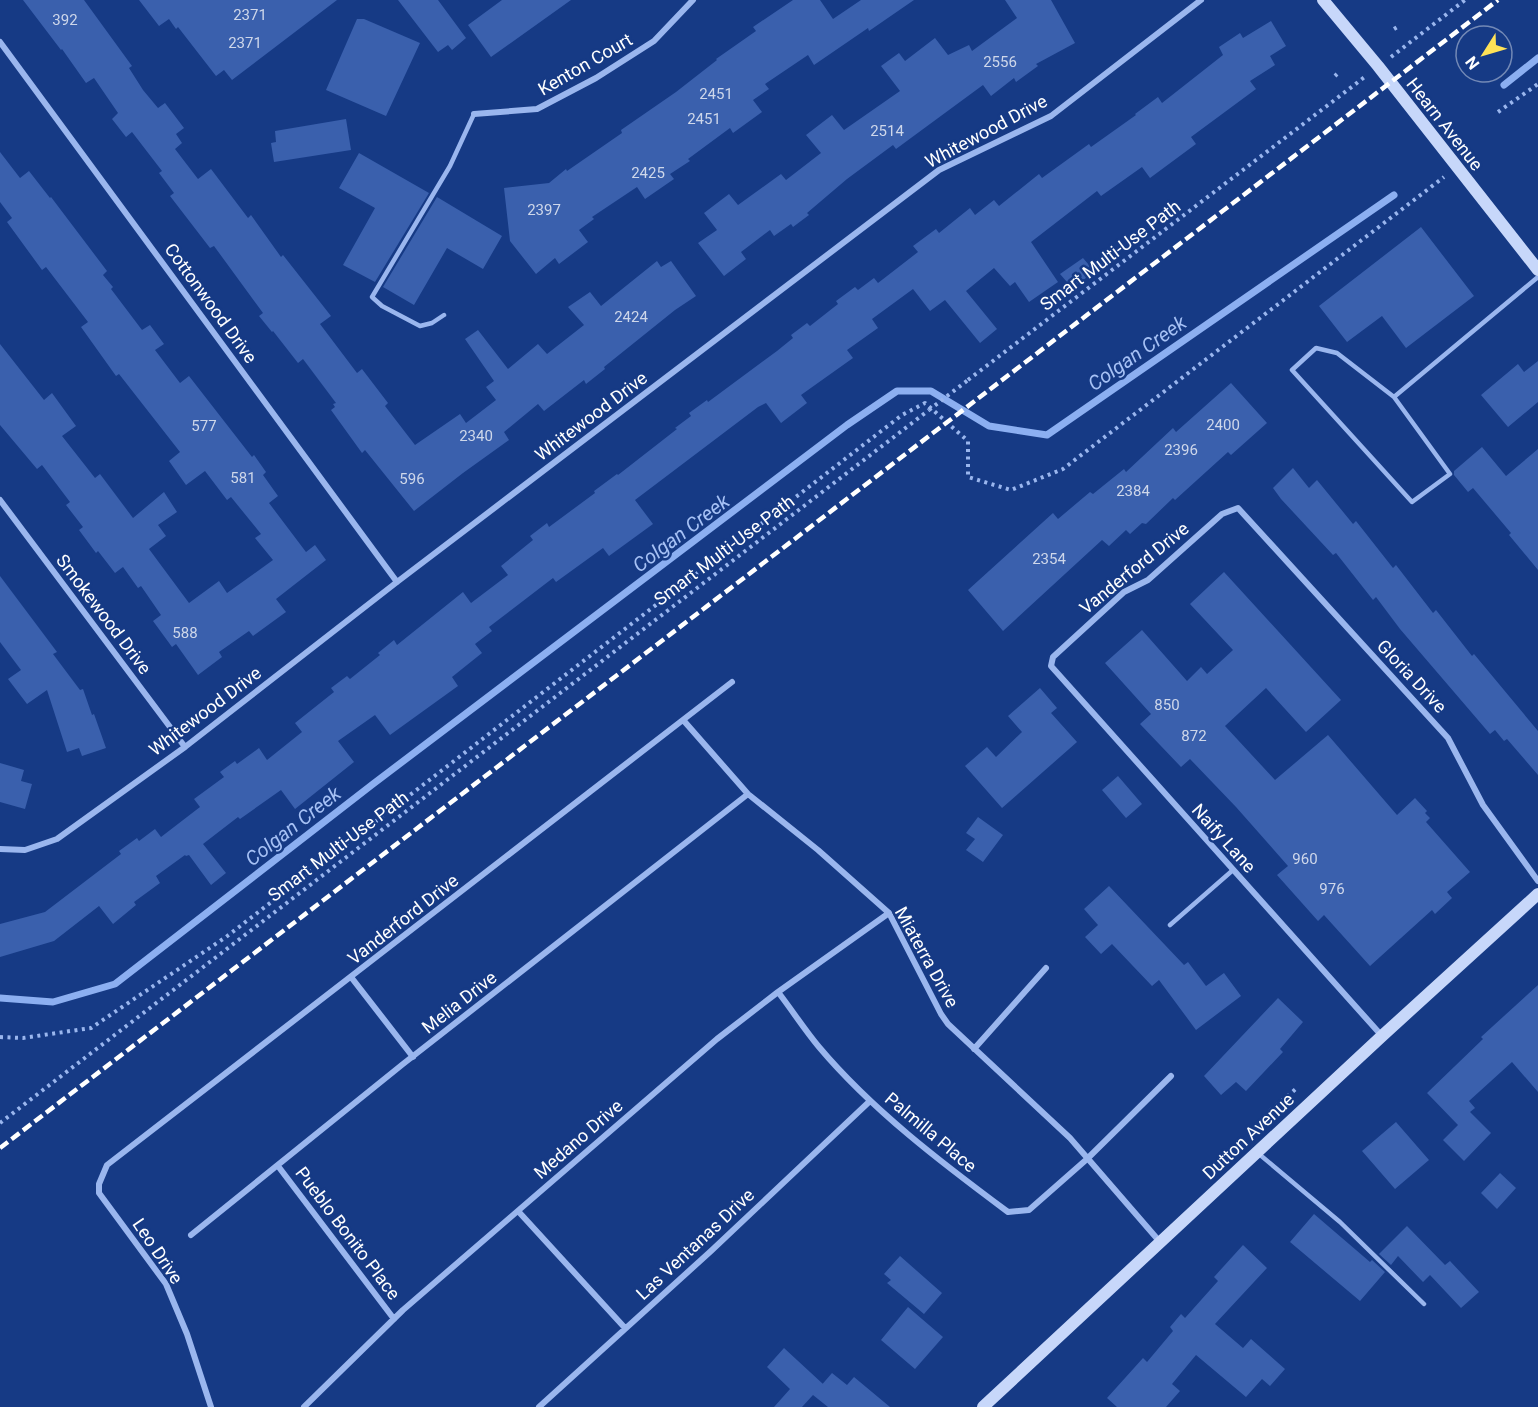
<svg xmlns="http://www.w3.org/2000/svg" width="1538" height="1407" font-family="Roboto,sans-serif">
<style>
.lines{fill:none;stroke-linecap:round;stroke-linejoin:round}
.stream{stroke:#8caff1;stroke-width:7}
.building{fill:#3a60ad}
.path{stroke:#9ab6ee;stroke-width:4;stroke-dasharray:3 4.5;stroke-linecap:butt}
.service{stroke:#9ab6ee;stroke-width:4.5}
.minor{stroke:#9ab6ee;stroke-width:6}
.secondary{stroke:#c7d7fa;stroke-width:12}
.rail{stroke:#fff;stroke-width:4.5;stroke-dasharray:10 4.5;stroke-linecap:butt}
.path-bridge{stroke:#9ab6ee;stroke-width:4;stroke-dasharray:3 4.5;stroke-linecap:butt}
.labels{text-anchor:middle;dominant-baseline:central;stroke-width:5;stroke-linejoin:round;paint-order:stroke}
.number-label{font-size:15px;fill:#ced7ea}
.street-label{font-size:18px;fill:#fff;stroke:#163a85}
.water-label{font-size:20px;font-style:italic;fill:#a6c1f5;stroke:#163a85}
</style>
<rect width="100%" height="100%" fill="#163a85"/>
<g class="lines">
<path class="stream" d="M 1504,85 L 1538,58
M 0,998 L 53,1002 L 115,984 L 373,784 L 847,425 L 897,391 L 931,391 L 989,426 L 1047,435 L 1394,195"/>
</g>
<path class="building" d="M 23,0 L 84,0 L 132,66 L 129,68 L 143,90 L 158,108 L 165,103 L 184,128 L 176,134 L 182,143 L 175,149 L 198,179 L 211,169 L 248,218 L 251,215 L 281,257 L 283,255 L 331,316 L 320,324 L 357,373 L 362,369 L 388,403 L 385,406 L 415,445 L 460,414 L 466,423 L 496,400 L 486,387 L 494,381 L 465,339 L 478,330 L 508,369 L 538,344 L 547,354 L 584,325 L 568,307 L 590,292 L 601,306 L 657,261 L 661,267 L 671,261 L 696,296 L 675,310 L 604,367 L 605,369 L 586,384 L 584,380 L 544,411 L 538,404 L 504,432 L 509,440 L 463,473 L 414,511 L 365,450 L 362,453 L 331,410 L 335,407 L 333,404 L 336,403 L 303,359 L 298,363 L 273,331 L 272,332 L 259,316 L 263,313 L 214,246 L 210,248 L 170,196 L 174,193 L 159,173 L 162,171 L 132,132 L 126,137 L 112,119 L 118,113 L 94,78 L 86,83 L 62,49 L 61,50 Z
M 139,0 L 337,0 L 232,80 L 224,70 L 216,76 L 178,27 L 176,29 L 169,19 L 159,26 Z
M 398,0 L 438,0 L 466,38 L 452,50 L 448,45 L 438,52 Z
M 502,0 L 571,0 L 491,57 L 468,25 Z
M 793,0 L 820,0 L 833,19 L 861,0 L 914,0 L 869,31 L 868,28 L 814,65 L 808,55 L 765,84 L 769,89 L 753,100 L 762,112 L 733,133 L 730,128 L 688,159 L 690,161 L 670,174 L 674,179 L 645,199 L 637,187 L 592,217 L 594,219 L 579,230 L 588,242 L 559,264 L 555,258 L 536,274 L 510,241 L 504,188 L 549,183 L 566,169 L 567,171 L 622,133 L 621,130 L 676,92 L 717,60 L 716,59 L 756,31 L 753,27 Z
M 1005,0 L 1051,0 L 1075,43 L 1036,64 L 1038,66 L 1016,82 L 1014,78 L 991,96 L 983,85 L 896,149 L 893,145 L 847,179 L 807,213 L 809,215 L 793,227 L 791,224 L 774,236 L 770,230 L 741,252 L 746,259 L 724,276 L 698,243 L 717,230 L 704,213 L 729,194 L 738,205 L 781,174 L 786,180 L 821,153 L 806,135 L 832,115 L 844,130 L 900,91 L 881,66 L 899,53 L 905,61 L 935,38 L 948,55 L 969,45 L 972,51 L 1017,18 Z
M 357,19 L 364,19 L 420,43 L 386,116 L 326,90 Z
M 1271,21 L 1286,46 L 1270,56 L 1275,65 L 1250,81 L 1256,89 L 1191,137 L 1196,144 L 1150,178 L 1142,167 L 1101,196 L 1097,191 L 1031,242 L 1058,282 L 1029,302 L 1015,282 L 1010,286 L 994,268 L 966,291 L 997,329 L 980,343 L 945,300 L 930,311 L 913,289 L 872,319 L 878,328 L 847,350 L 853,358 L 801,395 L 807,403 L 781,423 L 766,403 L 758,407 L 635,500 L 653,524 L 609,556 L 603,548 L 556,582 L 553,578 L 489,627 L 492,631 L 475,644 L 482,653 L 452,677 L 458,686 L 390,735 L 375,715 L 338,741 L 354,762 L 295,809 L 281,790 L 240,819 L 238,817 L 203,844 L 226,873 L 211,885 L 189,855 L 186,856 L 185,855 L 156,876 L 160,883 L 134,902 L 136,905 L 113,924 L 99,906 L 54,941 L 0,957 L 0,924 L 45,912 L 121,854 L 119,851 L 137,838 L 139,841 L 155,829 L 161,837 L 200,807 L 194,799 L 224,777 L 220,772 L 235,761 L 237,764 L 259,748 L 267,760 L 302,732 L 295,723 L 334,692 L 331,688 L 347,676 L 350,679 L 380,655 L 378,653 L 394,640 L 397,645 L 463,592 L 471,603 L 508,575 L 501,566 L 533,540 L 530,536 L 547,523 L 549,527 L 595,493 L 594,491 L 617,474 L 618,475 L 677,429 L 675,428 L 691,416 L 689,413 L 707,400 L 708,402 L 777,351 L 793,338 L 791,335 L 807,323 L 810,326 L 838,304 L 836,301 L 855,287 L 858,290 L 874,278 L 878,283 L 918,252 L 913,246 L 936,229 L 939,233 L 970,208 L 975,215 L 994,200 L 999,206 L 1039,174 L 1042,178 L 1089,144 L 1091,147 L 1136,115 L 1135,114 L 1158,97 L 1162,103 L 1223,55 L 1219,47 L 1240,33 L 1243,38 Z
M 346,119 L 351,150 L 274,162 L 271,143 L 276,142 L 275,131 Z
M 0,152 L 20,178 L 29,171 L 50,198 L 51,197 L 107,271 L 103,275 L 113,287 L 111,289 L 142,330 L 150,325 L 164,344 L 155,350 L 180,383 L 189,376 L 252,457 L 254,455 L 266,472 L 263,475 L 278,496 L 269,503 L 306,552 L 315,545 L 326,560 L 276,599 L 286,612 L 253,636 L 249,631 L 219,652 L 222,657 L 198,675 L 176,644 L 172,647 L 153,621 L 161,615 L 141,586 L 138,588 L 123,567 L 115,573 L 98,551 L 96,553 L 79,530 L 83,527 L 66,505 L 70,502 L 42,465 L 37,469 L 0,425 L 0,344 L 44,400 L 52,393 L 76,426 L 62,436 L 95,478 L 100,474 L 133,518 L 164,492 L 177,512 L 158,525 L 166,536 L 149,549 L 189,603 L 219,581 L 227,593 L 273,560 L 255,538 L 261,534 L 231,497 L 227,500 L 205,471 L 186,485 L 169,461 L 180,452 L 119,374 L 116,376 L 81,327 L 88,322 L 46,267 L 42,270 L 7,222 L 12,218 L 0,202 Z
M 359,153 L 429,193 L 375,282 L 343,265 L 375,208 L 339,188 Z
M 437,197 L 502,236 L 483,269 L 447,248 L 414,305 L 383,287 Z
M 1421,227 L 1474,296 L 1406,348 L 1382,316 L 1347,342 L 1319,306 Z
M 1083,258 L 1094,271 L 1073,289 L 1060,274 Z
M 1538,361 L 1538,402 L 1508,427 L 1481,395 L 1518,364 L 1524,372 Z
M 1231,383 L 1267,423 L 1231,455 L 1228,452 L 1175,500 L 1173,498 L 1146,524 L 1142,523 L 1130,534 L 1126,530 L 1109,546 L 1102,540 L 1003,631 L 968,590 L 1053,513 L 1058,519 L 1090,492 L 1093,494 L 1124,469 L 1126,472 L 1173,428 L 1176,432 Z
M 1482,447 L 1506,476 L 1538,449 L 1538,570 L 1509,535 L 1511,533 L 1473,488 L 1468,492 L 1454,475 L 1454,471 Z
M 1293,468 L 1309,488 L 1317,480 L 1353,524 L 1356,521 L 1393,568 L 1396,565 L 1433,613 L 1436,610 L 1472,656 L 1474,654 L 1538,731 L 1538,775 L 1507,739 L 1504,741 L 1495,730 L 1490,734 L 1400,629 L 1376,597 L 1373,600 L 1336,553 L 1333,555 L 1281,499 L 1273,488 Z
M 1224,572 L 1341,700 L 1306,732 L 1266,688 L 1225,726 L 1275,780 L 1328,735 L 1397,815 L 1415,798 L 1427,811 L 1425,813 L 1430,818 L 1426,822 L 1470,872 L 1447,892 L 1452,898 L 1435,914 L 1432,910 L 1370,966 L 1324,915 L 1318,921 L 1277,875 L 1288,866 L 1236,807 L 1190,759 L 1181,767 L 1140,724 L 1151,714 L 1105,663 L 1142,630 L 1187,681 L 1201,667 L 1207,674 L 1233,650 L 1190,604 Z
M 0,576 L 57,652 L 53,654 L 80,690 L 83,689 L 92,715 L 94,714 L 106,748 L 82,756 L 79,748 L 67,752 L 47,690 L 27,704 L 8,679 L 21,670 L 0,642 Z
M 1040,688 L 1057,708 L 1051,713 L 1077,742 L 1002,808 L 965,766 L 987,747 L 996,757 L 1022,732 L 1008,716 Z
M 0,763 L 24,770 L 21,781 L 32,784 L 25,809 L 0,802 Z
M 1118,776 L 1142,804 L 1126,818 L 1102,790 Z
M 978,817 L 1003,835 L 983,862 L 966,850 L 975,839 L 966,833 Z
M 1109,886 L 1184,965 L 1188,962 L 1206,986 L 1224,973 L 1241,996 L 1196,1030 L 1159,980 L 1152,986 L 1112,944 L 1101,954 L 1085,937 L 1098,925 L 1084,909 Z
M 1538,985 L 1538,1092 L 1512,1062 L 1469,1101 L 1475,1108 L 1470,1112 L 1491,1133 L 1464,1161 L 1443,1140 L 1458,1125 L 1427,1093 L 1483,1039 L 1481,1037 Z
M 1278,998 L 1303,1022 L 1280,1049 L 1283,1052 L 1246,1091 L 1236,1082 L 1221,1095 L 1204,1076 Z
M 1396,1122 L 1429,1160 L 1395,1189 L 1362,1151 Z
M 1500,1173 L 1516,1188 L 1497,1209 L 1481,1193 Z
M 1314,1214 L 1370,1262 L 1372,1260 L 1385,1272 L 1360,1301 L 1290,1242 Z
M 1407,1226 L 1445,1265 L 1450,1261 L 1479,1292 L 1461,1308 L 1430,1275 L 1423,1282 L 1398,1256 L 1391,1265 L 1379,1254 Z
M 1243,1245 L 1267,1268 L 1215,1324 L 1243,1348 L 1251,1339 L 1285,1369 L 1270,1386 L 1262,1379 L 1246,1397 L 1196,1355 L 1172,1384 L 1180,1391 L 1166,1407 L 1117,1407 L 1107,1398 L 1143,1358 L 1147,1362 L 1173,1331 L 1170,1327 L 1181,1314 L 1185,1318 L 1218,1281 L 1214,1277 Z
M 900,1256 L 942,1293 L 924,1314 L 887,1283 L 891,1280 L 884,1274 Z
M 908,1307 L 943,1337 L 915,1369 L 881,1340 Z
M 784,1348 L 823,1384 L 802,1407 L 774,1407 L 790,1389 L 767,1367 Z
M 832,1373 L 847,1385 L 854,1377 L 890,1407 L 828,1407 L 813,1395 Z"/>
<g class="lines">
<path class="path" d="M 1394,29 L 1399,26
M 1391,57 L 1465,0
M 1335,76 L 1337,74
M 1498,112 L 1538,84
M 968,380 L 1366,76
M 0,1037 L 23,1038 L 91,1028 L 226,937 L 902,415 L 925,403 L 968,441 L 968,477 L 1011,490 L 1063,469 L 1444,177
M 1270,1111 L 1297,1088
M 0,1123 L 929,410"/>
<path class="service" d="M 444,315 L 432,323 L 420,326 L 382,306 L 372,297 L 450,166 L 474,114
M 1316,348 L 1337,353 L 1394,397 L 1450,474 L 1412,502 L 1292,370 Z
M 1394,397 L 1538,277
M 1170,925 L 1233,870
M 1259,1154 L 1340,1222 L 1424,1304"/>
<path class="minor" d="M 0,42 L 397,582
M 474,114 L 537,109 L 596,78 L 654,41 L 693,0
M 0,500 L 185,747
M 684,721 L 748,794 L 818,850 L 889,913 L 941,1014 L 948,1024 L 1070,1138 L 1160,1242
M 0,849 L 25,850 L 57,839 L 185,747 L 397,582 L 939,170 L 1051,116 L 1201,0
M 351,977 L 413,1057
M 778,992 C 792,1010 804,1029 819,1047 C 872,1110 942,1163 1008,1212 L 1029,1210 L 1087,1159 L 1171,1076
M 1382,1036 L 1051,666 L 1053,657 L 1124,592 L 1148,580 L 1222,514 L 1238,508 L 1448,738 L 1483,805 L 1538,881
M 974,1049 L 1046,968
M 278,1166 L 394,1319
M 518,1211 L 625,1328
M 191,1235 L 403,1064 L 748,794
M 211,1407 L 187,1334 L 166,1284 L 99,1193 L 99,1184 L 107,1165 L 732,682
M 304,1407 L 403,1310 L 717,1039 L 778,992 L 889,913
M 539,1407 L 711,1251 L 870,1101"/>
<path class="secondary" d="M 1323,0 L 1378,66 L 1538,270
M 983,1407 L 1382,1036 L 1538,894"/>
<path class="rail" d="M 0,1148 L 1498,0"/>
<path class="path-bridge" d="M 929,410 L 968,380"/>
</g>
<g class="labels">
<g class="number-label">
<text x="250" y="15">2371</text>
<text x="65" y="20">392</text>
<text x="245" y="43">2371</text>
<text x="1000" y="62">2556</text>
<text x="716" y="94">2451</text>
<text x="704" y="119">2451</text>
<text x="887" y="131">2514</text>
<text x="648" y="173">2425</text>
<text x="544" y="210">2397</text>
<text x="631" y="317">2424</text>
<text x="1223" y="425">2400</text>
<text x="204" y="426">577</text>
<text x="476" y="436">2340</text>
<text x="1181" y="450">2396</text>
<text x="243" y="478">581</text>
<text x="412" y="479">596</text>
<text x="1133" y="491">2384</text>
<text x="1049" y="559">2354</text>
<text x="185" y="633">588</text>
<text x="1167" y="705">850</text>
<text x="1194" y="736">872</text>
<text x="1305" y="859">960</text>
<text x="1332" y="889">976</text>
</g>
<g class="street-label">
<text transform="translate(585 64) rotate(-30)">Kenton Court</text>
<text transform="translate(1445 124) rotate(52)">Hearn Avenue</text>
<text transform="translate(986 131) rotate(-28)">Whitewood Drive</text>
<text transform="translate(1110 255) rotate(-37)">Smart Multi-Use Path</text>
<text transform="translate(211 303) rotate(54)">Cottonwood Drive</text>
<text transform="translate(591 416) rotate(-37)">Whitewood Drive</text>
<text transform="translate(724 550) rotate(-37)">Smart Multi-Use Path</text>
<text transform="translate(1134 568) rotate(-39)">Vanderford Drive</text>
<text transform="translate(104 614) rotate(53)">Smokewood Drive</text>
<text transform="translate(1412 676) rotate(47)">Gloria Drive</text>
<text transform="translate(205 711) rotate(-37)">Whitewood Drive</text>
<text transform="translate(1224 838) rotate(48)">Naify Lane</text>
<text transform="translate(338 846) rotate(-37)">Smart Multi-Use Path</text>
<text transform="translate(403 919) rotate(-38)">Vanderford Drive</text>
<text transform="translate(927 957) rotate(61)">Miaterra Drive</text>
<text transform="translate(459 1002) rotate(-38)">Melia Drive</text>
<text transform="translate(931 1132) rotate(40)">Palmilla Place</text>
<text transform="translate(1248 1136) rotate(-43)">Dutton Avenue</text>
<text transform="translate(578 1139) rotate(-41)">Medano Drive</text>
<text transform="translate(348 1233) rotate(53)">Pueblo Bonito Place</text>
<text transform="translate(695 1244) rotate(-43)">Las Ventanas Drive</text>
<text transform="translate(158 1251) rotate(56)">Leo Drive</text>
</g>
<g class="water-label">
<text transform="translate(1137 353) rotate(-35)">Colgan Creek</text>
<text transform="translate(681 533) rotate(-37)">Colgan Creek</text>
<text transform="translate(293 826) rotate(-38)">Colgan Creek</text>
</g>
</g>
<g transform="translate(1484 54) rotate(233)"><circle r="28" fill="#163a85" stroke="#7389b6" stroke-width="1.5"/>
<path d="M0-4.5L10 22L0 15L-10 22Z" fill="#ffe257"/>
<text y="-9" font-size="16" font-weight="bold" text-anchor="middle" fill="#ffffff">N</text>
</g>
</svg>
